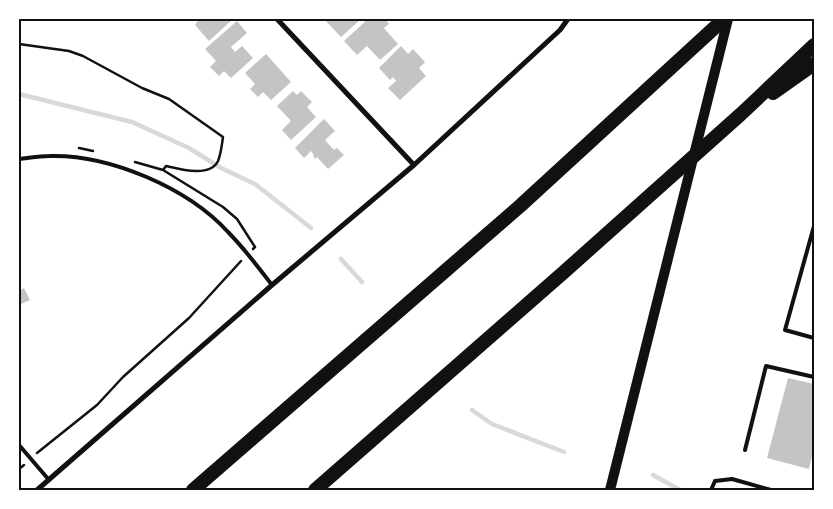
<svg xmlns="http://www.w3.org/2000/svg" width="833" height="509" font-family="'PT Sans Narrow',sans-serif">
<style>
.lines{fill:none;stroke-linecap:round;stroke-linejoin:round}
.stream{stroke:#d9d9d9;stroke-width:4.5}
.building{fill:#c4c4c4}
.path{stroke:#111;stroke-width:2.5}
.service{stroke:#111;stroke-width:4}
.minor{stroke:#111;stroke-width:5}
.secondary{stroke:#111;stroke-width:10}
.motorway{stroke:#111;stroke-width:14}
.neatline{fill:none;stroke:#111;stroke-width:2}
</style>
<rect width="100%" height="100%" fill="#fff"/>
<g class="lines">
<path class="stream" d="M 19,94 L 132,122 L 189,148 L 221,168 L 255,184 L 311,228
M 341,259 L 362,282
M 472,410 L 492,424 L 564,452
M 653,475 L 680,490"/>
</g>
<path class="building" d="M 195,19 L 233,19 L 209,41 L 195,25 L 198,21 Z
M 324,19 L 361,19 L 341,37 Z
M 368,19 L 385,19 L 389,24 L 384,28 L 398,44 L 380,60 L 367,46 L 357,55 L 344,41 Z
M 237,21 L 247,33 L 231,47 L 235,52 L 242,46 L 253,58 L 231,78 L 224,71 L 219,76 L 210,67 L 216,61 L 205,49 Z
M 401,46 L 408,54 L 413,49 L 425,62 L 419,68 L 426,76 L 400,100 L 388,88 L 396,81 L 393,77 L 390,80 L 379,68 Z
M 266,54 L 291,82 L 271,100 L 263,92 L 258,97 L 250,89 L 255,84 L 245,73 Z
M 293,91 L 297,95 L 301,91 L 312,102 L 307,107 L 316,117 L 291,140 L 282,130 L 291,121 L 277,106 Z
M 324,119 L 335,131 L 325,140 L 334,150 L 337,148 L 344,155 L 328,169 L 317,157 L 315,159 L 313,156 L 314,155 L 311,151 L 304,158 L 295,148 Z
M 24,288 L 30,300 L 19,305 L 19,291 Z
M 788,378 L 814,384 L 814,448 L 809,469 L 767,458 Z"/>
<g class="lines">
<path class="path" d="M 19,44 L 69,51 L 83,56 L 142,88 L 169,99 L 223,137 C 222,144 221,154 218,161 C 210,178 179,169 166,166 L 163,170
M 79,148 L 93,151
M 135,162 L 163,170 L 223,207 L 237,219 L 255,247 L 253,249
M 37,453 L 97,405 L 123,377 L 189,318 L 241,261
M 19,469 L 24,465"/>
<path class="service" d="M 19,159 C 29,158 39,156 49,156 C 109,154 188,188 228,232 C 244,248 258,267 272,285
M 814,226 L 785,330 L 814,338
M 19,445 L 49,480
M 745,450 L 766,366 L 814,377
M 711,490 L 715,481 L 732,479 L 771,490"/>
<path class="minor" d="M 277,19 L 414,165
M 37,490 L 272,285 L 414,165 L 560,30 L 568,19"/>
<path class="secondary" d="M 610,490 L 728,19"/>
<path class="motorway" d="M 773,93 L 814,64
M 193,490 L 520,206 L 724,19
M 315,490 L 564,272 L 741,114 L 814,45"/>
</g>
<rect width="833" height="509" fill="none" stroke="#ffffff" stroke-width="40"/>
<rect x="20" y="20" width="793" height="469" class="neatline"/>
</svg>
